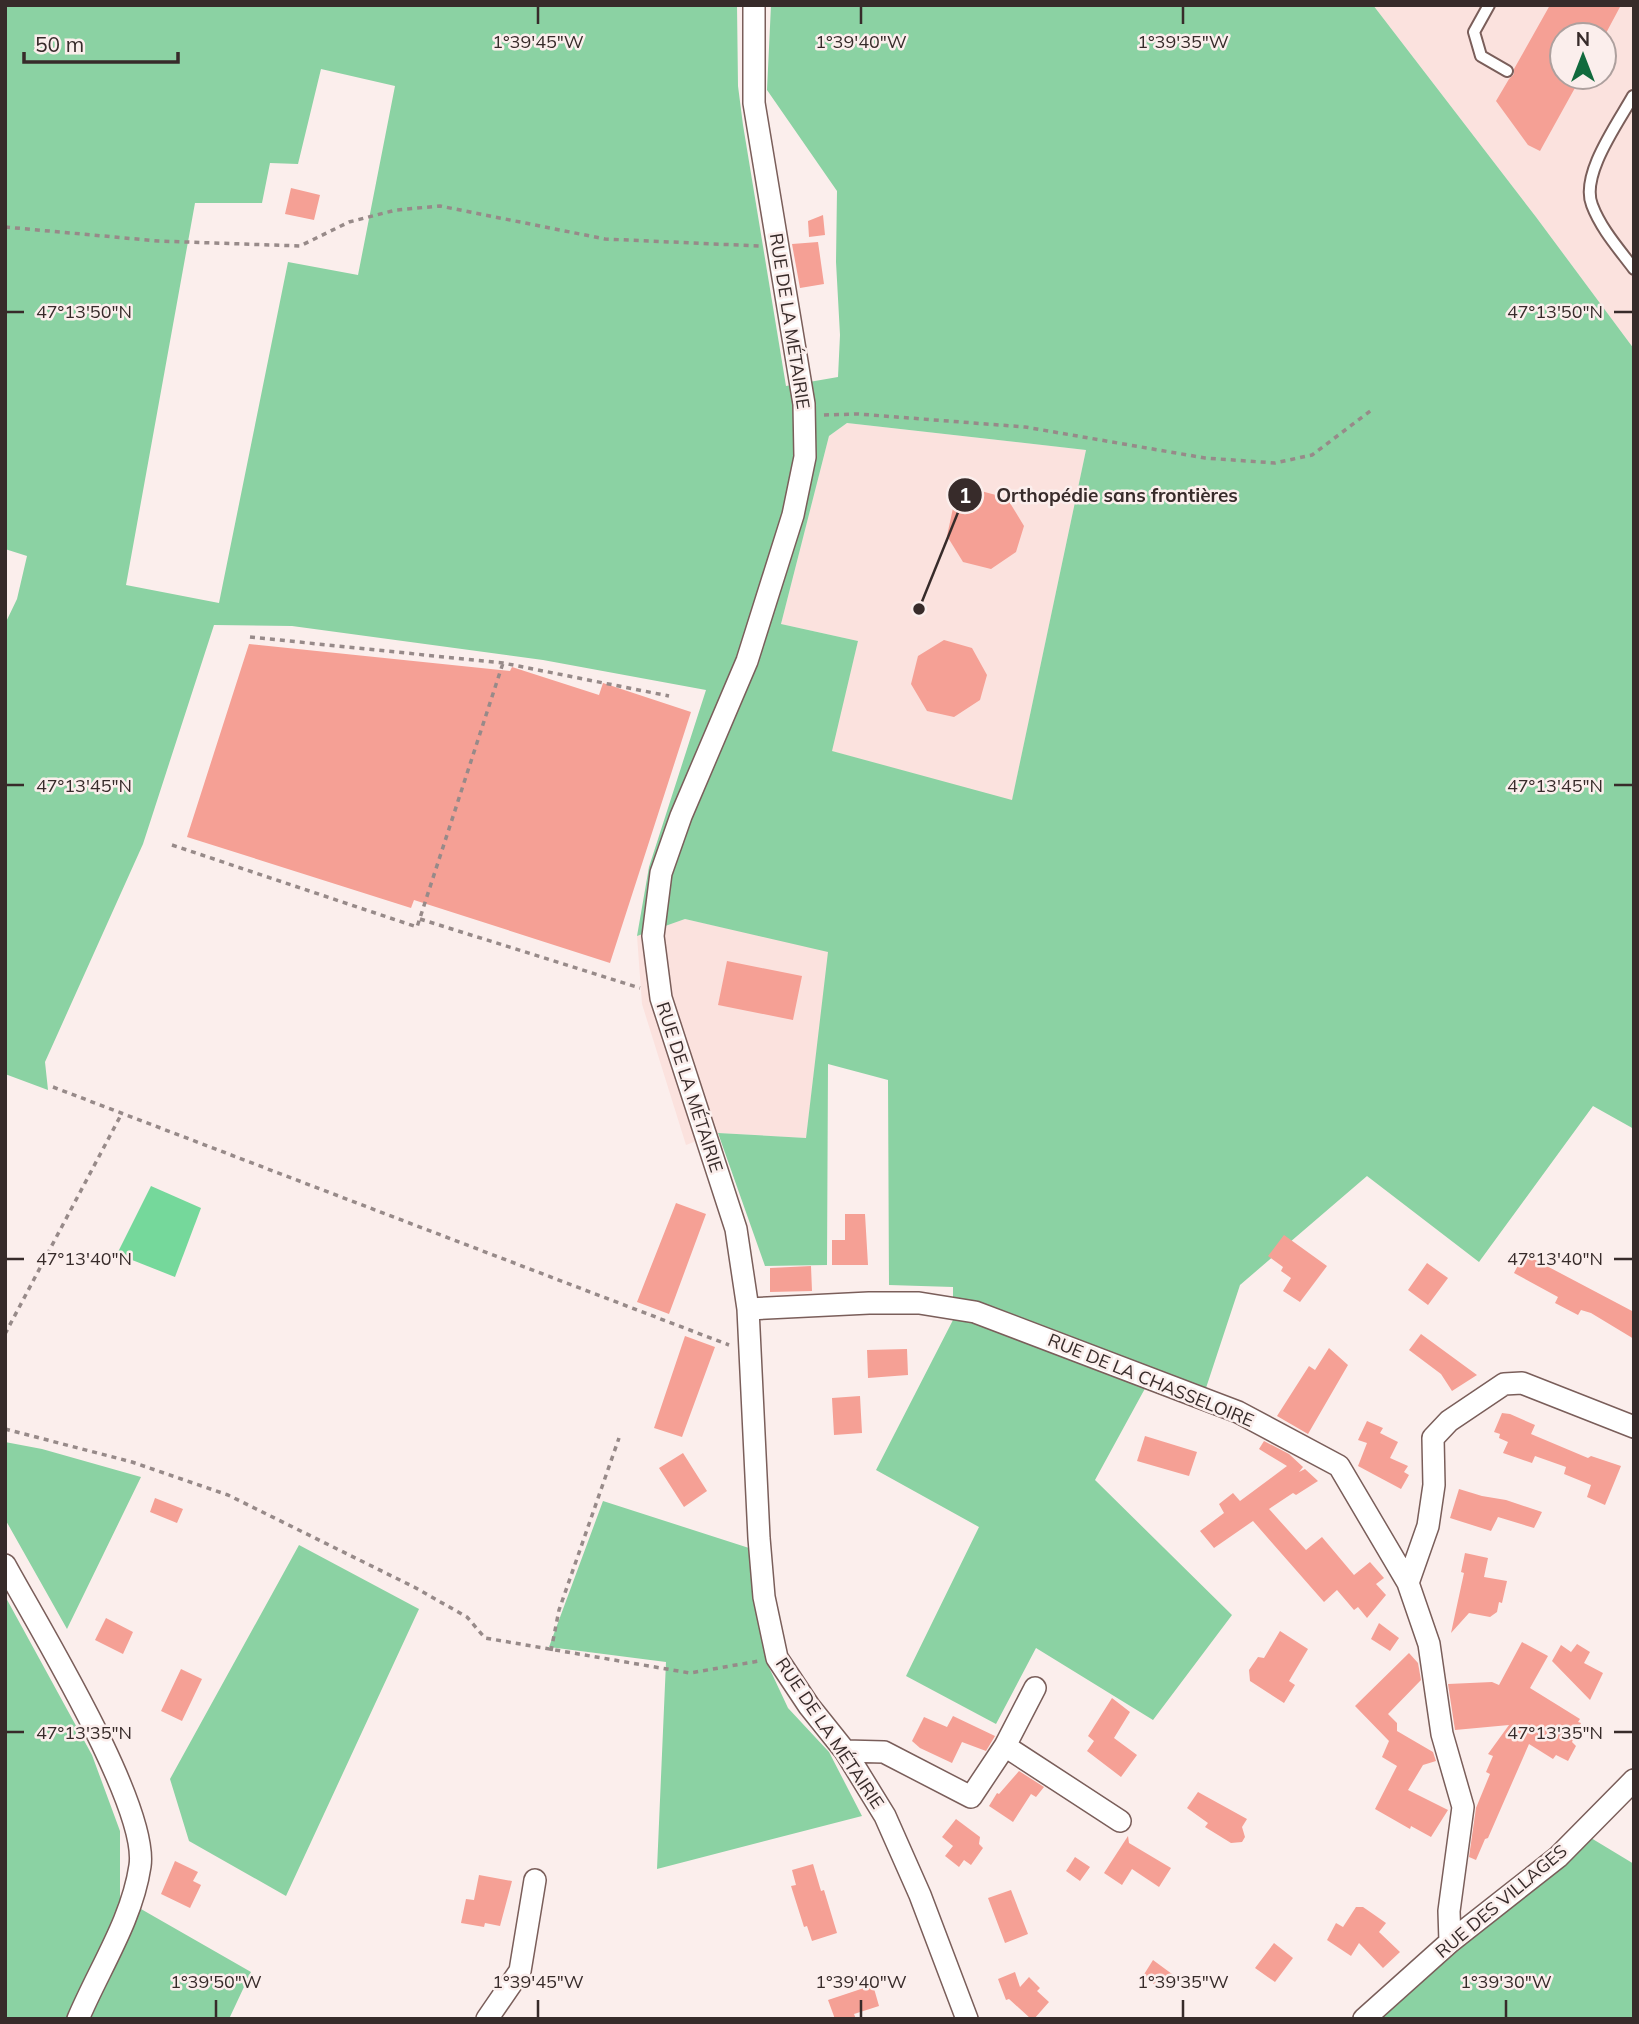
<svg xmlns="http://www.w3.org/2000/svg" width="1639" height="2024" font-family="Mulish,sans-serif">
<style>
.built{fill:#fbe2de;fill-rule:evenodd}
.green{fill:#8bd2a3;fill-rule:evenodd}
.water{fill:#75d89b}
.building{fill:#f5a095}
.lines{fill:none;stroke-linecap:round;stroke-linejoin:round}
.lane-casing{stroke:#7a5e5a;stroke-width:14}
.street-casing{stroke:#7a5e5a;stroke-width:24}
.path{stroke:#978a89;stroke-width:3.5;stroke-dasharray:5 5;stroke-linecap:butt}
.lane{stroke:#fff;stroke-width:10}
.street{stroke:#fff;stroke-width:21}
.ticks{fill:none;stroke:#372b2a;stroke-width:2.5}
.labels{text-anchor:middle;dominant-baseline:central;stroke-width:5;stroke-linejoin:round;paint-order:stroke}
.street-label{font-size:18px;fill:#372b2a;stroke:#fbeeec}
.ticks-label{font-size:18px;text-anchor:middle;fill:#372b2a;stroke:#fbeeec;stroke-width:5;stroke-linejoin:round;paint-order:stroke}
.leader{fill:none;stroke:#372b2a;stroke-width:2.5}
.callout-dot{fill:#372b2a;stroke:#fbeeec;stroke-width:2.5}
.mark-label{font-size:21px;text-anchor:middle;font-weight:bold;fill:#fff}
.callout-label{font-size:19px;text-anchor:middle;font-weight:bold;fill:#372b2a;stroke:#fbeeec;stroke-width:5;stroke-linejoin:round;paint-order:stroke}
</style>
<rect width="100%" height="100%" fill="#fbeeec"/>
<path class="built" d="M 1373,5 L 1634,5 L 1634,349 L 1536,217 ZM 1562,35 L 1604,35 L 1604,77 L 1562,77 Z
M 847,423 L 1086,450 L 1012,801 L 831,751 L 858,641 L 781,624 L 829,436 Z
M 685,919 L 829,951 L 806,1138 L 718,1133 L 686,1145 L 642,1004 L 637,936 Z"/>
<path class="green" d="M 5,5 L 737,5 L 738,86 L 743,125 L 786,386 L 838,377 L 840,335 L 836,262 L 837,191 L 767,90 L 771,5 L 1373,5 L 1536,217 L 1634,349 L 1634,1129 L 1593,1106 L 1479,1262 L 1367,1176 L 1240,1285 L 1205,1391 L 1154,1372 L 1095,1480 L 1232,1615 L 1153,1720 L 1036,1648 L 996,1724 L 906,1676 L 979,1527 L 876,1470 L 953,1320 L 953,1287 L 889,1285 L 888,1080 L 828,1064 L 827,1265 L 765,1266 L 718,1133 L 806,1138 L 828,952 L 685,919 L 637,936 L 649,867 L 706,690 L 543,660 L 292,626 L 214,625 L 143,844 L 45,1062 L 48,1090 L 5,1074 L 5,624 L 17,599 L 27,556 L 5,549 ZM 321,69 L 395,86 L 358,275 L 288,262 L 219,603 L 126,585 L 195,203 L 262,203 L 270,163 L 298,164 ZM 847,423 L 1086,450 L 1012,800 L 832,751 L 858,641 L 781,624 L 829,436 Z
M 5,1442 L 42,1449 L 141,1477 L 67,1629 L 5,1519 Z
M 603,1501 L 749,1548 L 758,1618 L 766,1661 L 788,1708 L 829,1752 L 862,1816 L 657,1869 L 666,1662 L 549,1647 Z
M 299,1545 L 419,1609 L 286,1896 L 189,1841 L 170,1779 Z
M 5,1596 L 92,1755 L 120,1831 L 120,1897 L 251,1972 L 229,2019 L 5,2019 Z
M 1591,1838 L 1634,1864 L 1634,2019 L 1379,2019 L 1453,1952 Z"/>
<path class="water" d="M 151,1186 L 201,1208 L 175,1277 L 117,1254 Z"/>
<path class="building" d="M 1550,5 L 1621,5 L 1605,35 L 1562,35 L 1562,77 L 1581,77 L 1540,151 L 1528,145 L 1496,101 L 1509,79 L 1514,74 L 1514,69 Z
M 291,188 L 320,195 L 314,220 L 285,214 Z
M 823,215 L 825,235 L 809,237 L 808,221 Z
M 818,242 L 824,284 L 800,288 L 792,244 Z
M 981,491 L 1007,498 L 1024,526 L 1016,552 L 991,569 L 963,562 L 947,536 L 953,508 Z
M 944,640 L 972,648 L 987,675 L 980,700 L 954,717 L 927,711 L 911,684 L 918,656 Z
M 249,644 L 510,671 L 512,667 L 599,695 L 603,683 L 691,712 L 610,963 L 414,900 L 411,908 L 187,837 Z
M 727,961 L 802,976 L 793,1020 L 718,1005 Z
M 676,1203 L 706,1214 L 669,1314 L 637,1302 Z
M 845,1214 L 865,1214 L 868,1265 L 832,1265 L 832,1240 L 845,1240 Z
M 1284,1235 L 1327,1266 L 1300,1302 L 1283,1291 L 1291,1278 L 1281,1271 L 1283,1267 L 1268,1256 Z
M 1524,1254 L 1634,1312 L 1634,1339 L 1591,1313 L 1581,1310 L 1578,1315 L 1555,1303 L 1558,1297 L 1514,1273 Z
M 1427,1263 L 1448,1278 L 1428,1305 L 1408,1290 Z
M 811,1266 L 812,1291 L 770,1292 L 770,1268 Z
M 1421,1334 L 1477,1375 L 1452,1391 L 1441,1374 L 1409,1350 Z
M 685,1336 L 715,1347 L 682,1437 L 654,1428 Z
M 1329,1348 L 1348,1365 L 1308,1434 L 1277,1416 L 1309,1366 L 1315,1370 Z
M 907,1349 L 908,1375 L 868,1378 L 867,1350 Z
M 860,1396 L 862,1433 L 834,1435 L 832,1398 Z
M 1502,1413 L 1510,1414 L 1535,1425 L 1531,1434 L 1588,1458 L 1591,1456 L 1621,1466 L 1605,1505 L 1587,1497 L 1591,1485 L 1564,1474 L 1566,1467 L 1535,1456 L 1532,1463 L 1503,1453 L 1508,1442 L 1499,1438 L 1500,1434 L 1494,1432 Z
M 1367,1421 L 1383,1428 L 1380,1433 L 1398,1442 L 1390,1458 L 1408,1466 L 1404,1472 L 1409,1475 L 1401,1489 L 1358,1466 L 1367,1443 L 1358,1440 Z
M 1145,1436 L 1197,1452 L 1189,1476 L 1137,1461 Z
M 1264,1441 L 1289,1454 L 1303,1467 L 1299,1472 L 1305,1469 L 1318,1481 L 1296,1495 L 1293,1493 L 1269,1509 L 1306,1550 L 1322,1537 L 1354,1575 L 1370,1562 L 1384,1578 L 1376,1584 L 1386,1595 L 1367,1618 L 1358,1607 L 1354,1610 L 1337,1590 L 1324,1602 L 1253,1521 L 1214,1548 L 1200,1531 L 1224,1513 L 1219,1504 L 1233,1493 L 1240,1501 L 1287,1466 L 1259,1449 Z
M 683,1453 L 707,1491 L 684,1507 L 659,1468 Z
M 1459,1489 L 1482,1496 L 1506,1500 L 1542,1512 L 1534,1528 L 1498,1517 L 1491,1531 L 1450,1518 Z
M 155,1498 L 183,1509 L 177,1523 L 150,1512 Z
M 1465,1553 L 1488,1558 L 1484,1577 L 1507,1581 L 1502,1603 L 1499,1602 L 1497,1612 L 1490,1617 L 1469,1613 L 1451,1633 L 1464,1573 L 1461,1572 Z
M 106,1618 L 133,1632 L 123,1654 L 95,1640 Z
M 1379,1623 L 1399,1638 L 1390,1651 L 1371,1639 Z
M 1280,1631 L 1308,1649 L 1289,1681 L 1295,1685 L 1284,1703 L 1250,1681 L 1249,1670 L 1258,1657 L 1264,1658 Z
M 1522,1642 L 1548,1656 L 1530,1688 L 1580,1719 L 1578,1722 L 1581,1723 L 1572,1742 L 1576,1746 L 1568,1761 L 1556,1755 L 1553,1759 L 1529,1744 L 1488,1838 L 1485,1839 L 1476,1860 L 1469,1857 L 1476,1808 L 1490,1774 L 1486,1772 L 1493,1756 L 1488,1754 L 1509,1725 L 1455,1730 L 1448,1684 L 1492,1682 L 1499,1685 Z
M 1577,1644 L 1590,1652 L 1584,1663 L 1603,1673 L 1590,1700 L 1552,1661 L 1561,1645 L 1571,1652 Z
M 1409,1653 L 1418,1663 L 1421,1680 L 1388,1714 L 1397,1723 L 1397,1731 L 1433,1752 L 1436,1761 L 1423,1765 L 1408,1790 L 1448,1810 L 1431,1837 L 1411,1826 L 1410,1829 L 1375,1809 L 1397,1766 L 1382,1757 L 1389,1741 L 1355,1706 Z
M 181,1669 L 202,1679 L 182,1721 L 161,1711 Z
M 1112,1698 L 1130,1712 L 1114,1738 L 1137,1755 L 1121,1777 L 1087,1751 L 1094,1741 L 1088,1736 Z
M 953,1716 L 995,1736 L 986,1751 L 962,1742 L 952,1763 L 920,1748 L 912,1741 L 924,1717 L 947,1727 Z
M 1019,1771 L 1044,1787 L 1036,1797 L 1031,1794 L 1013,1822 L 989,1806 L 997,1793 L 999,1794 Z
M 1198,1792 L 1247,1819 L 1242,1827 L 1245,1837 L 1242,1842 L 1231,1843 L 1205,1827 L 1208,1823 L 1187,1808 Z
M 956,1819 L 980,1837 L 979,1844 L 983,1848 L 971,1865 L 964,1860 L 959,1867 L 945,1856 L 953,1846 L 942,1837 Z
M 1128,1836 L 1129,1843 L 1171,1868 L 1159,1887 L 1132,1869 L 1122,1885 L 1104,1873 Z
M 1075,1857 L 1090,1867 L 1080,1881 L 1066,1871 Z
M 175,1861 L 198,1872 L 193,1881 L 201,1885 L 190,1908 L 161,1894 Z
M 813,1864 L 821,1891 L 824,1890 L 837,1933 L 812,1941 L 807,1926 L 804,1927 L 791,1886 L 796,1885 L 792,1870 Z
M 479,1875 L 512,1881 L 500,1926 L 485,1923 L 484,1927 L 461,1923 L 466,1899 L 474,1900 Z
M 1011,1890 L 1028,1934 L 1005,1943 L 988,1898 Z
M 1356,1907 L 1363,1907 L 1386,1923 L 1379,1932 L 1400,1952 L 1383,1968 L 1359,1943 L 1351,1956 L 1327,1940 L 1336,1923 L 1343,1927 Z
M 1274,1943 L 1293,1958 L 1275,1982 L 1255,1968 Z
M 1153,1960 L 1172,1974 L 1161,1989 L 1143,1976 Z
M 1015,1972 L 1020,1987 L 1029,1977 L 1040,1988 L 1037,1991 L 1049,2002 L 1034,2019 L 1031,2019 L 1009,1999 L 1006,2000 L 998,1979 Z
M 873,1985 L 879,2006 L 854,2014 L 856,2019 L 835,2019 L 828,2000 Z"/>
<g class="lines">
<defs>
<path id="lane" d="M 1489,5 L 1474,32 L 1481,56 L 1507,71
M 1633,96 C 1618,123 1580,175 1592,205 C 1601,229 1619,249 1634,269"/>
<path id="street" d="M 754,5 L 754,103 L 804,404 L 805,457 L 793,515 L 747,661 L 681,816 L 661,873 L 653,936 L 661,998 L 736,1229 L 748,1309 L 759,1538 L 764,1597 L 777,1658 L 809,1706 L 845,1751 L 885,1816 L 920,1895 L 967,2019
M 748,1309 L 869,1303 L 919,1303 L 975,1312 L 1238,1412 L 1339,1466 L 1408,1583 L 1429,1644 L 1442,1734 L 1463,1807 L 1449,1911 L 1450,1942
M 5,1565 C 37,1624 149,1806 140,1866 C 132,1920 99,1969 78,2019
M 1408,1583 L 1428,1526 L 1434,1485 L 1433,1438 L 1449,1421 L 1504,1384 L 1522,1383 L 1634,1427
M 1005,1746 L 1035,1688
M 845,1751 L 884,1752 L 971,1797 L 1005,1746 L 1120,1821
M 487,2019 L 520,1971 L 535,1880
M 1364,2019 L 1450,1942 L 1558,1857 L 1634,1780"/>
</defs>
<use href="#lane" class="lane-casing"/>
<use href="#street" class="street-casing"/>
<path class="path" d="M 5,227 L 158,241 L 300,246 L 349,222 L 396,210 L 440,206 L 605,239 L 759,246
M 824,415 L 858,414 L 1025,427 L 1205,458 L 1275,463 L 1312,455 L 1373,409
M 250,637 L 503,663 L 669,696
M 172,845 L 417,927 L 503,663
M 420,919 L 640,988
M 53,1087 L 729,1345
M 5,1334 L 122,1113
M 5,1429 L 132,1462 L 228,1495 L 414,1587 L 467,1617 L 485,1638 L 690,1673 L 759,1661
M 551,1651 L 559,1610 L 619,1438"/>
<use href="#lane" class="lane"/>
<use href="#street" class="street"/>
</g>
<path class="ticks" d="M 538,7 L 538,24M 861,7 L 861,24M 1183,7 L 1183,24M 7,312 L 24,312M 1614,312 L 1632,312M 7,785 L 24,785M 1614,785 L 1632,785M 7,1259 L 24,1259M 1614,1259 L 1632,1259M 7,1732 L 24,1732M 1614,1732 L 1632,1732M 216,2000 L 216,2017M 538,2000 L 538,2017M 861,2000 L 861,2017M 1183,2000 L 1183,2017M 1506,2000 L 1506,2017"/>
<g class="labels">
<g class="street-label">
<text transform="translate(790 321) rotate(81)">RUE DE LA MÉTAIRIE</text>
<text transform="translate(690 1087) rotate(72)">RUE DE LA MÉTAIRIE</text>
<text transform="translate(1151 1380) rotate(22)">RUE DE LA CHASSELOIRE</text>
<text transform="translate(830 1733) rotate(56)">RUE DE LA MÉTAIRIE</text>
<text transform="translate(1501 1901) rotate(-40)">RUE DES VILLAGES</text>
</g>
</g>
<g class="ticks-label">
<text x="538" y="48">1°39'45"W</text>
<text x="861" y="48">1°39'40"W</text>
<text x="1183" y="48">1°39'35"W</text>
<text x="84" y="318">47°13'50"N</text>
<text x="1555" y="318">47°13'50"N</text>
<text x="84" y="792">47°13'45"N</text>
<text x="1555" y="792">47°13'45"N</text>
<text x="84" y="1265">47°13'40"N</text>
<text x="1555" y="1265">47°13'40"N</text>
<text x="84" y="1739">47°13'35"N</text>
<text x="1555" y="1739">47°13'35"N</text>
<text x="216" y="1988">1°39'50"W</text>
<text x="538" y="1988">1°39'45"W</text>
<text x="861" y="1988">1°39'40"W</text>
<text x="1183" y="1988">1°39'35"W</text>
<text x="1506" y="1988">1°39'30"W</text>
</g>
<path class="leader" d="M919 609L965 495"/>
<g class="callout-dot">
<circle cx="919" cy="609" r="7"/>
<circle cx="965" cy="495" r="18"/>
</g>
<g class="mark-label">
<text x="965" y="503">1</text>
</g>
<g class="callout-label">
<text x="1117" y="502">Orthopédie sans frontières</text>
</g>
<rect width="1639" height="2024" fill="none" stroke="#372b2a" stroke-width="14"/>
<g transform="translate(1583 56)"><circle r="33" fill="#fbeeec" stroke="#ada09e" stroke-width="2"/>
<path d="M0-5L12 26L0 18L-12 26Z" fill="#116a3d"/>
<text y="-10" font-size="19" font-weight="bold" text-anchor="middle" fill="#372b2a">N</text>
</g>
<path d="M24 52v10h154v-10" fill="none" stroke="#372b2a" stroke-width="3.5"/>
<text x="35" y="52" font-size="21" fill="#372b2a" stroke="#fbeeec" stroke-width="5" paint-order="stroke">50 m</text>
</svg>
